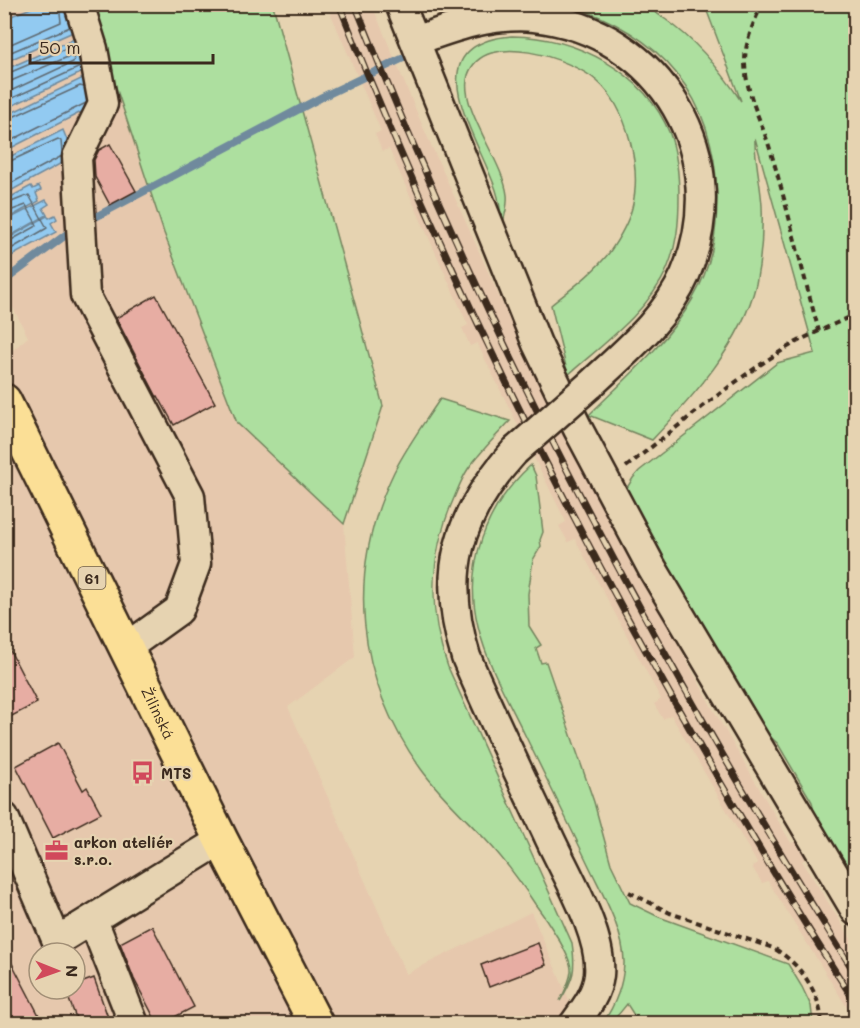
<svg xmlns="http://www.w3.org/2000/svg" width="860" height="1028" font-family="Mali,sans-serif">
<style>
.built{fill:#e6c8ad;fill-rule:evenodd}
.green{fill:#addf9f;stroke:#74845e;stroke-width:1.5}
.water{fill:#92caf1;stroke:#6f8a9d;stroke-width:1.5}
.lines{fill:none;stroke-linecap:round;stroke-linejoin:round}
.shore{stroke:#5e6a72;stroke-width:1.5}
.stream{stroke:#6f8a9d;stroke-width:8}
.building{fill:#e7ada3;stroke:#3b2a1e;stroke-width:1.5}
.minor-casing{stroke:#3b2a1e;stroke-width:33}
.major-casing{stroke:#3b2a1e;stroke-width:38}
.path{stroke:#3b2a1e;stroke-width:4;stroke-dasharray:6 4.5;stroke-linecap:butt}
.minor{stroke:#e6d3b1;stroke-width:28}
.major{stroke:#fbdf96;stroke-width:33}
.rail-casing{stroke:#3b2a1e;stroke-width:7}
.rail{stroke:#e6d3b1;stroke-width:4.5;stroke-dasharray:14;stroke-linecap:butt}
.minor-bridge-casing{stroke:#3b2a1e;stroke-width:33;stroke-linecap:butt}
.minor-bridge{stroke:#e6d3b1;stroke-width:28}
.labels{text-anchor:middle;dominant-baseline:central;stroke-width:4.5;stroke-linejoin:round;paint-order:stroke}
.shield{fill:#e6d3b1;stroke:#6e5d4a;stroke-width:1.5}
.shield-label{font-size:14px;font-weight:bold;fill:#3b2a1e}
.street-label{font-size:15px;fill:#3b2a1e;stroke:#e6d3b1}
.poi-label{font-size:15px;font-weight:bold;fill:#3b2a1e;stroke:#e6d3b1;text-anchor:start}
</style>
<rect width="100%" height="100%" fill="#e6d3b1"/>
<filter id="ink" filterUnits="userSpaceOnUse"><feTurbulence type="fractalNoise" baseFrequency=".0167" numOctaves="2"/><feDisplacementMap in="SourceGraphic" scale="12" xChannelSelector="R" yChannelSelector="G"/><feConvolveMatrix kernelMatrix="1 2 1 2 8 2 1 2 1" color-interpolation-filters="sRGB"/></filter>
<g filter="url(#ink)">
<path class="built" d="M 5,5 L 89,5 L 164,233 L 237,423 L 344,524 L 355,657 L 288,707 L 406,974 L 531,912 L 579,1023 L 5,1023 L 4,358 L 28,337 L 5,292 ZM 39,953 L 75,953 L 75,989 L 39,989 Z
M 327,5 L 372,5 L 423,127 L 508,316 L 608,513 L 710,704 L 791,843 L 797,841 L 807,858 L 802,861 L 855,945 L 855,1020 L 768,881 L 762,883 L 752,867 L 757,863 L 671,715 L 663,719 L 654,704 L 661,699 L 575,539 L 568,542 L 559,526 L 566,522 L 477,343 L 470,346 L 462,328 L 468,325 L 389,149 L 382,151 L 375,134 L 381,131 Z"/>
<path class="green" d="M 89,5 L 273,5 L 383,406 L 344,524 L 237,423 L 164,233 Z
M 567,5 C 584,5 627,1 641,5 C 650,8 658,14 665,19 C 697,41 720,69 741,101 L 705,6 L 706,5 L 855,5 L 855,874 L 847,873 L 815,820 L 812,802 L 778,744 L 749,716 L 625,491 L 633,478 L 639,471 L 777,363 L 815,353 L 755,138 C 754,155 761,186 762,206 C 763,232 761,259 756,284 C 742,343 692,398 652,440 L 589,415 C 624,380 667,343 692,300 C 712,266 717,235 717,196 C 715,96 661,33 567,5 Z
M 512,36 C 577,37 645,72 670,134 C 677,154 679,177 679,197 C 679,223 677,245 667,269 C 648,312 603,344 568,375 L 551,305 C 571,289 593,273 609,253 C 618,240 628,223 632,208 C 642,169 628,108 597,81 C 572,59 484,28 468,75 C 458,108 503,160 507,195 C 508,205 505,216 502,226 C 501,214 500,202 496,190 C 478,137 411,44 512,36 Z
M 440,399 L 510,421 C 496,436 480,452 468,469 C 462,478 458,489 454,498 C 430,553 427,611 448,667 L 572,943 C 576,970 574,978 560,1001 C 564,992 570,982 571,971 C 572,956 545,917 535,904 C 520,881 504,859 485,839 C 463,816 439,794 421,769 C 356,678 345,573 394,472 C 407,446 424,423 440,399 Z
M 531,465 L 536,476 L 543,532 L 540,540 L 541,546 L 533,560 L 528,594 L 529,626 L 541,645 L 536,648 L 541,663 L 546,662 L 594,802 L 611,864 L 630,903 L 659,917 L 788,964 L 802,987 L 811,1006 L 813,1023 L 639,1023 L 627,1004 C 621,1011 614,1023 603,1023 C 615,1005 623,986 624,964 C 625,933 602,893 589,866 C 568,822 546,778 525,735 C 508,700 487,664 478,626 C 463,566 486,506 531,465 Z"/>
<path class="water" d="M 38,5 L 72,5 L 80,29 L 5,62 L 4,19 Z
M 81,36 L 91,68 L 5,109 L 4,70 Z
M 85,77 L 93,106 L 5,151 L 5,116 Z
M 63,130 L 67,140 L 69,159 L 5,194 L 5,159 Z
M 31,186 L 33,189 L 39,186 L 41,190 L 36,193 L 39,201 L 5,220 L 5,200 Z
M 46,200 L 49,204 L 43,208 L 47,215 L 5,239 L 5,221 Z
M 55,215 L 57,219 L 51,223 L 56,232 L 6,259 L 5,240 L 47,216 L 49,218 Z"/>
<g class="lines">
<path class="shore" d="M 4,47 L 61,22 L 59,4
M 4,55 L 70,27
M 4,75 L 75,45
M 4,82 L 11,81 L 70,56 L 74,58 L 73,62 L 4,94
M 4,102 L 80,67
M 4,121 L 80,86 L 84,87
M 4,144 L 86,103
M 4,164 L 58,139 L 61,141 L 62,152
M 4,187 L 62,156
M 4,205 L 29,195 L 47,228 L 4,253
M 4,213 L 26,205 L 37,225 L 35,227 L 4,244"/>
<path class="stream" d="M 86,222 L 322,97 L 414,53
M 4,281 L 75,228"/>
</g>
<path class="building" d="M 110,144 L 136,191 L 110,205 L 95,177 L 94,160 L 99,150 Z
M 156,295 L 215,403 L 174,425 L 158,396 L 157,397 L 116,318 Z
M 4,639 L 37,703 L 4,720 Z
M 58,743 L 83,790 L 87,787 L 101,813 L 53,838 L 16,766 Z
M 152,926 L 194,1007 L 163,1023 L 157,1023 L 134,979 L 120,943 Z
M 538,943 L 546,965 L 489,987 L 481,965 Z
M 4,948 L 43,1023 L 4,1023 Z
M 94,978 L 110,1023 L 78,1023 L 65,989 L 75,989 L 75,985 Z"/>
<g class="lines">
<defs>
<path id="minor" d="M 79,4 L 93,49 L 103,104 L 77,157 L 85,295 L 190,496 L 196,564 L 179,610 L 126,648
M 400,4 L 537,344 L 578,429 L 652,568 L 856,911
M 415,41 C 453,27 492,13 534,17 C 662,31 735,157 685,275 C 666,319 624,353 590,385
M 515,451 C 457,515 440,574 466,657 C 492,718 522,779 550,839 C 567,876 603,935 599,975 C 597,994 585,1009 574,1024
M 4,817 L 57,941 L 221,840
M 93,920 L 134,1024"/>
<g id="major">
<path id="s1" d="M 4,401 L 221,840 L 316,1024"/>
</g>
</defs>
<use href="#minor" class="minor-casing"/>
<use href="#major" class="major-casing"/>
<path class="path" d="M 763,4 C 754,19 745,43 745,61 C 745,92 761,120 770,149 C 788,209 802,271 819,331
M 626,467 C 680,425 734,379 793,344 C 813,333 835,324 856,314
M 629,892 L 670,913 L 773,948 C 800,963 820,992 822,1024"/>
<use href="#minor" class="minor"/>
<use href="#major" class="major"/>
<defs>
<path id="rail" d="M 339,4 C 442,263 564,512 703,752 C 752,837 802,922 856,1003
M 355,4 C 490,344 661,666 856,975"/>
</defs>
<use href="#rail" class="rail-casing"/>
<use href="#rail" class="rail"/>
<defs>
<path id="minor-bridge" d="M 515,451 L 590,385"/>
</defs>
<use href="#minor-bridge" class="minor-bridge-casing"/>
<use href="#minor-bridge" class="minor-bridge"/>
</g>
</g>
<defs>
<symbol id="bus-bare" viewBox="-9 -9 18 18"><path d="M-5-6H5V4H4V6H2V4H-2V6H-4V4H-5ZM-3.5-4V0h7V-4ZM-3.5 1.2v1.5H-2V1.2ZM2 1.2v1.5H3.5V1.2Z" fill="#d1495b" stroke="#e6d3b1" stroke-width="2.5" paint-order="stroke"/></symbol>
<symbol id="office-bare" viewBox="-9 -9 18 18"><path d="M-6-3h4V-5.5h4V-3h4V5H-6ZM-1-4.5V-3h2v-1.5ZM-6 0V1H6V0Z" fill="#d1495b" stroke="#e6d3b1" stroke-width="2.5" paint-order="stroke"/></symbol>
</defs>
<g fill-rule="evenodd">
<use href="#bus-bare" x="126" y="756" width="33" height="33"/>
<use href="#office-bare" x="40" y="834" width="33" height="33"/>
</g>
<g class="labels">
<rect class="shield" x="78.5" y="567" width="27" height="22" rx="4.5"/>
<g class="shield-label">
<text x="92" y="578">61</text>
</g>
<g class="street-label">
<text stroke="none"><textPath href="#s1" startOffset="348">Žilinská</textPath></text>
</g>
<g class="poi-label">
<text x="161" y="773">MTS</text>
<text x="74" y="842">arkon ateliér<tspan x="74" dy="17">s.r.o.</tspan></text>
</g>
</g>
<rect width="860" height="1028" fill="none" stroke="#e6d3b1" stroke-width="24"/>
<rect x="12" y="12" width="836" height="1004" fill="none" stroke="#3b2a1e" stroke-width="2" filter="url(#ink)"/>
<g transform="translate(57 971) rotate(91)"><circle r="28" fill="#e6d3b1" stroke="#a28f76" stroke-width="1.5"/>
<path d="M0-4.5L10 22L0 15L-10 22Z" fill="#d1495b"/>
<text y="-9" font-size="16" font-weight="bold" text-anchor="middle" fill="#3b2a1e">N</text>
</g>
<path d="M30 54v9h183v-9" fill="none" stroke="#3b2a1e" stroke-width="3"/>
<text x="39" y="54" font-size="18" fill="#3b2a1e" stroke="#e6d3b1" stroke-width="4.5" paint-order="stroke">50 m</text>
</svg>
